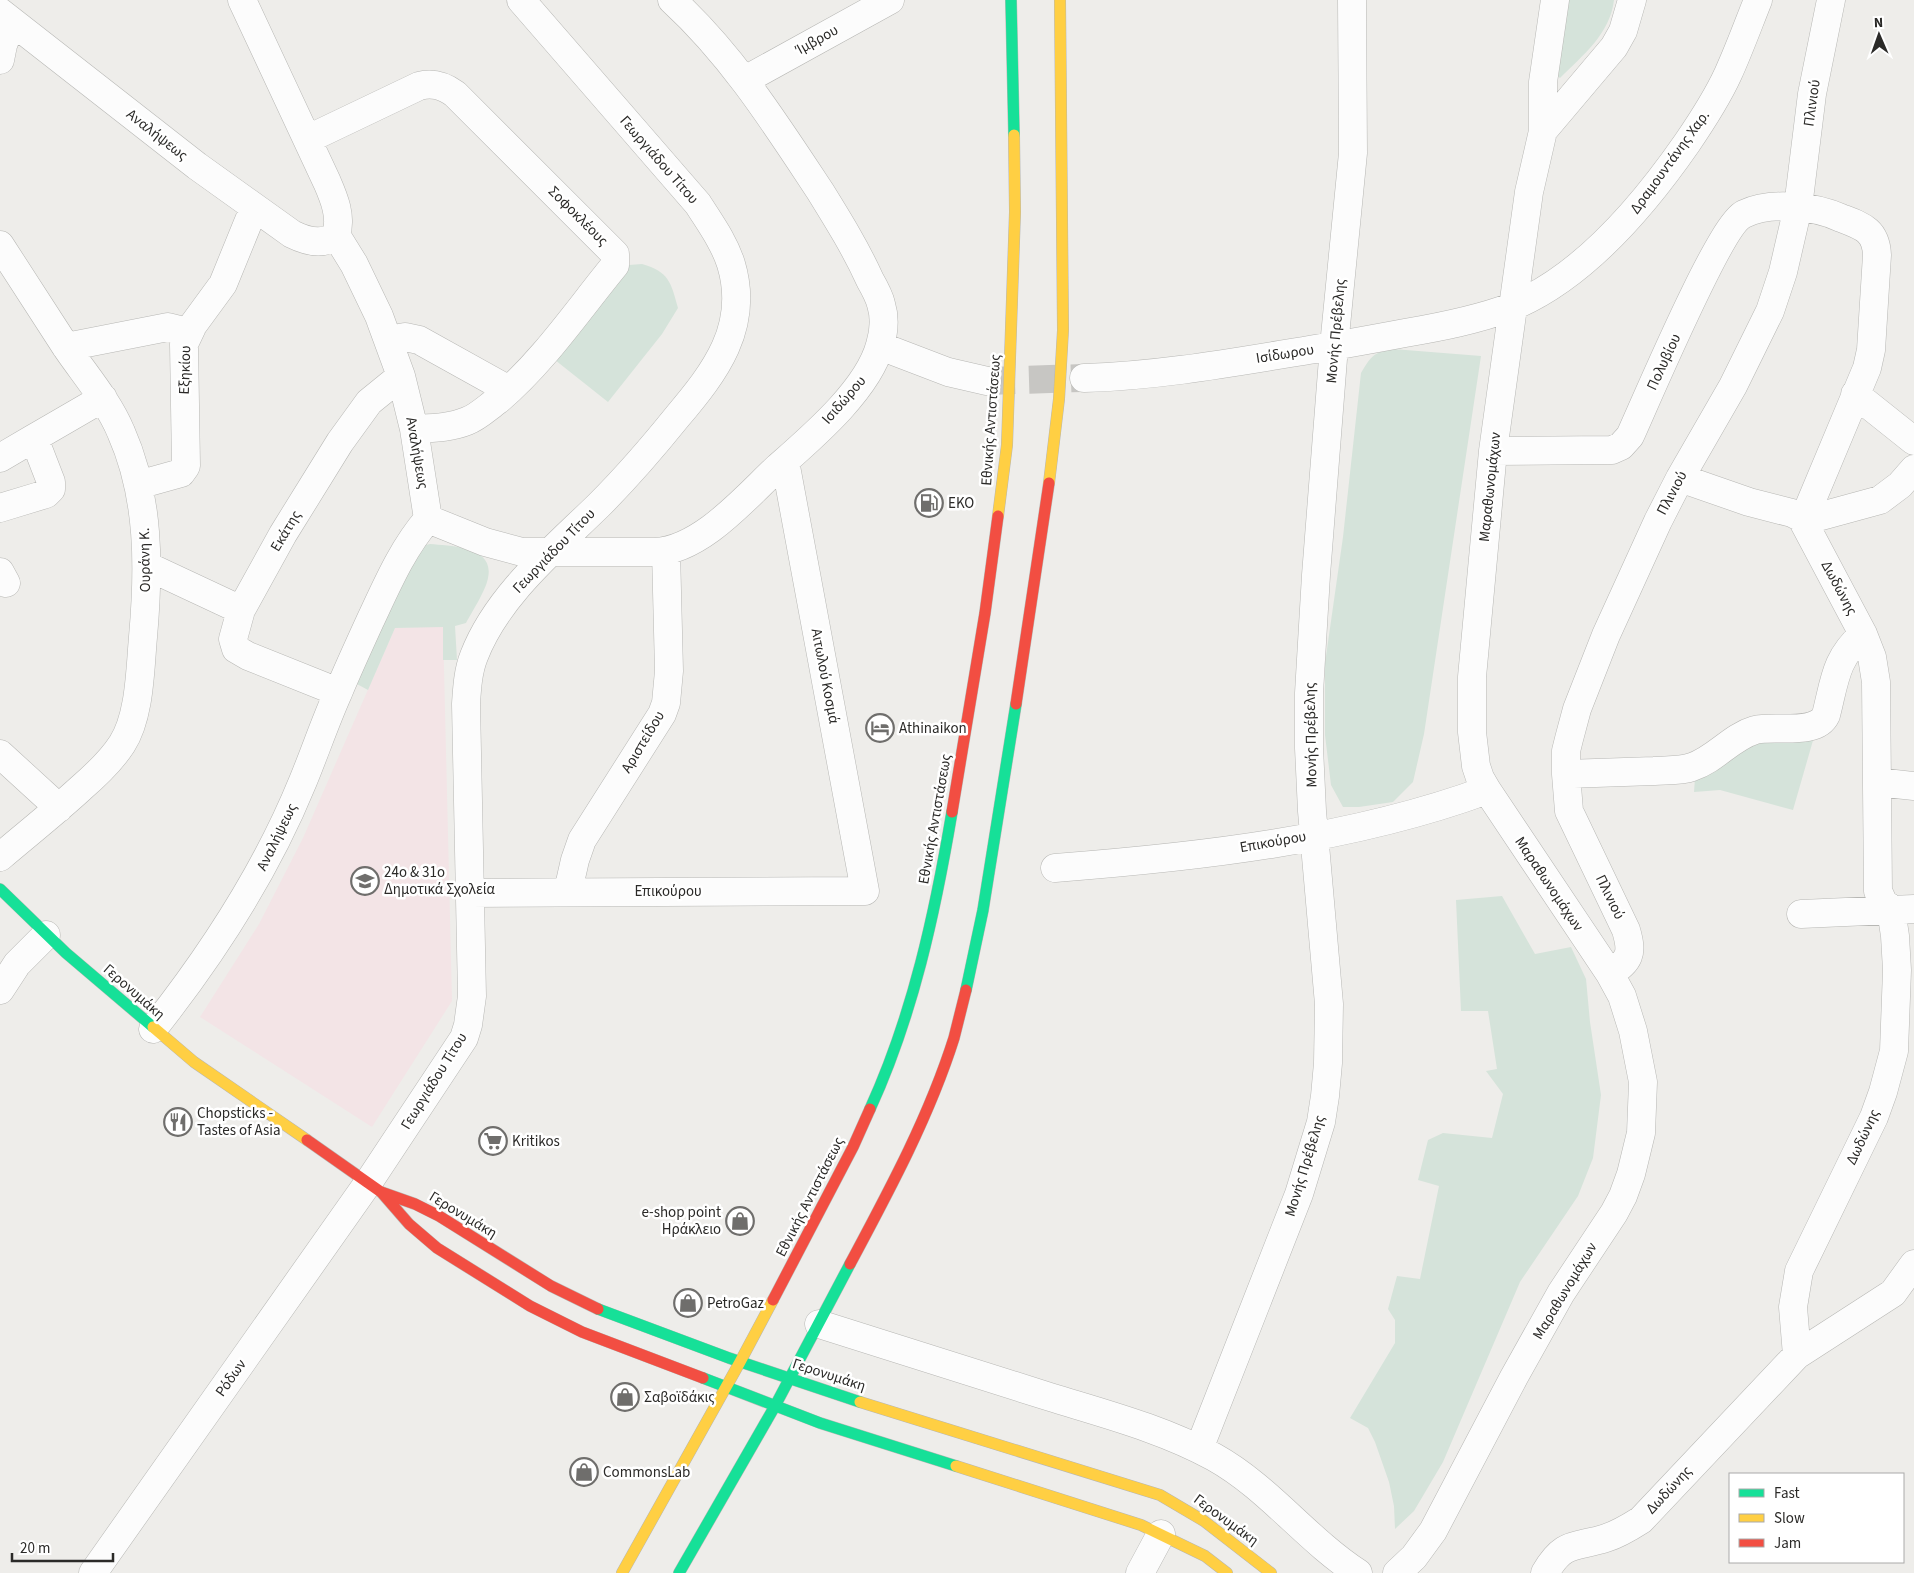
<svg xmlns="http://www.w3.org/2000/svg" width="1914" height="1573" font-family="'Source Sans 3',sans-serif">
<style>
.education{fill:#f3e4e6}
.green{fill:#d5e3da}
.lines{fill:none;stroke-linecap:round;stroke-linejoin:round}
.street-tunnel{stroke:#c7c6c3;stroke-width:28;stroke-dasharray:28 14;stroke-linecap:butt}
.street-casing{stroke:#b7b7b4;stroke-width:29}
.fast-casing{stroke:#b7b7b4;stroke-width:12}
.slow-casing{stroke:#b7b7b4;stroke-width:12}
.jam-casing{stroke:#b7b7b4;stroke-width:12}
.street{stroke:#fcfcfc;stroke-width:28}
.fast{stroke:#16e098;stroke-width:11}
.slow{stroke:#ffcf43;stroke-width:11}
.jam{stroke:#f24e42;stroke-width:11}
.labels{text-anchor:middle;dominant-baseline:central;stroke-width:5;stroke-linejoin:round;paint-order:stroke}
.street-label{font-size:15px;fill:#2b2a28;stroke:#fff}
.poi-label{font-size:15px;fill:#2b2a28;stroke:#fff;text-anchor:start}
</style>
<rect width="100%" height="100%" fill="#eeedea"/>
<path class="education" d="M 443,626 L 452,1001 L 372,1127 L 200,1017 L 259,924 L 303,838 L 395,628 Z"/>
<path class="green" d="M 1566,0 L 1614,0 C 1610,34 1583,55 1560,78 L 1556,75 Z
M 642,264 C 669,272 671,282 678,308 L 662,334 L 608,402 L 550,356 L 617,273 L 629,265 Z
M 1393,349 L 1481,356 L 1424,734 L 1413,782 L 1393,802 L 1359,807 L 1343,807 L 1331,785 L 1325,735 L 1325,663 L 1343,537 L 1361,373 C 1371,356 1374,352 1393,349 Z
M 430,544 C 451,546 495,546 488,578 C 486,590 472,612 466,623 L 455,626 L 457,660 L 443,660 L 443,627 L 395,628 L 368,690 L 355,683 L 418,547 Z
M 1814,737 L 1793,810 L 1720,790 L 1694,792 L 1695,778 L 1741,743 Z
M 1502,896 L 1535,954 L 1571,947 L 1586,979 L 1590,1022 L 1601,1095 L 1593,1158 L 1578,1196 L 1520,1282 L 1443,1462 L 1414,1511 L 1395,1529 L 1394,1506 L 1389,1482 L 1375,1442 L 1368,1428 L 1350,1418 L 1395,1343 L 1395,1320 L 1388,1309 L 1397,1276 L 1420,1279 L 1439,1186 L 1418,1180 L 1428,1140 L 1443,1133 L 1492,1138 L 1503,1094 L 1486,1071 L 1497,1069 L 1488,1011 L 1461,1011 L 1456,900 Z"/>
<g class="lines">
<path class="street-tunnel" d="M 987,381 L 1083,378"/>
<defs>
<path id="street" d="M 242,0 L 327,182 C 334,198 342,217 336,235
M 0,12 L 197,166 L 292,234 C 306,241 323,246 336,235
M 0,60 L 3,45 L 12,22
M 745,80 L 890,0
M 1543,131 L 1543,82 L 1555,0
M 308,139 L 419,86 C 433,82 444,86 455,94 L 615,254 L 615,265 C 578,310 543,362 498,400 C 488,407 478,417 467,421 C 450,428 432,428 414,429
M 0,245 C 22,279 44,313 66,347 C 85,375 108,401 121,432 C 150,497 149,569 143,637 C 140,670 140,716 122,744 C 111,761 96,775 81,788 C 55,812 27,834 0,857
M 389,340 L 405,337 L 419,340 L 509,390
M 880,346 L 948,372 L 987,381
M 66,347 L 168,327 L 188,332
M 1084,378 C 1160,376 1235,362 1309,350 C 1341,345 1373,339 1405,333 C 1440,327 1477,320 1511,307 C 1583,278 1644,205 1687,143 C 1702,121 1717,98 1728,74 C 1739,50 1748,25 1758,0
M 1855,394 L 1914,441
M 1493,451 L 1612,450 L 1621,446 L 1630,436 C 1646,401 1720,225 1744,214 C 1771,201 1815,206 1841,218 C 1862,226 1876,230 1877,255 L 1871,350 L 1867,368 L 1803,521 L 1802,518 L 1792,513 L 1749,502 L 1680,478
M 0,458 L 34,438
M 138,485 L 181,473 L 186,466 L 184,344 L 193,325 L 223,284 L 254,208
M 0,508 L 46,494 L 51,489 L 51,482 L 34,438 L 103,398
M 428,519 L 485,542 L 522,552 L 655,552 C 701,550 745,498 777,468 C 811,438 868,390 880,345 C 884,332 885,317 881,304 C 879,296 874,287 870,280 C 856,249 838,220 820,191 C 775,123 732,55 672,0
M 147,566 L 241,610 L 283,534 L 340,442 L 369,402 L 401,376
M 0,572 L 6,583
M 241,610 L 233,639 L 236,649 L 248,656 L 338,692
M 0,754 L 59,808
M 1566,774 C 1595,773 1625,772 1654,771 C 1667,770 1681,771 1692,767 C 1716,759 1731,737 1755,730 C 1775,725 1816,736 1826,715 C 1835,680 1835,659 1863,634
M 1877,782 L 1914,786
M 1055,868 C 1198,857 1351,840 1487,790
M 568,891 L 575,860 L 582,840 L 662,714 L 666,703 L 669,671 L 666,551
M 470,893 L 865,891 L 785,461
M 1801,914 L 1914,909
M 1610,974 C 1630,960 1633,954 1626,930 L 1569,811 L 1566,774 L 1566,751 L 1569,739 L 1577,709 L 1606,635 L 1658,521 L 1680,478 L 1733,386 L 1770,311 L 1783,272 L 1798,207 L 1812,94 L 1831,0
M 0,990 L 17,964 L 46,935
M 153,1029 C 214,952 266,872 303,781 C 315,752 325,722 338,693 C 348,669 359,645 370,621 C 387,585 402,549 428,519 L 414,429 L 401,376 L 379,316 L 354,264 L 336,235
M 819,1324 C 896,1348 973,1373 1050,1397 C 1105,1414 1163,1429 1214,1457 C 1268,1487 1306,1539 1358,1573
M 1797,1355 L 1793,1307 L 1799,1271 L 1874,1117 L 1883,1092 L 1894,1051 L 1897,970 L 1895,936 L 1891,909 L 1883,902 L 1878,891 L 1876,682 L 1872,657 L 1863,634 L 1803,521 L 1880,500 L 1900,485 L 1914,469
M 1199,1449 L 1299,1194 L 1321,1122 L 1325,1096 L 1328,1063 L 1329,1004 L 1312,811 L 1309,748 L 1309,693 L 1316,575 L 1334,346 L 1353,153 L 1352,0
M 93,1573 L 368,1183 L 464,1038 L 468,1025 L 472,996 L 466,704 C 467,688 468,671 474,656 C 497,596 554,549 599,505 C 627,477 652,448 677,417 C 715,372 750,327 731,264 C 724,242 710,223 698,204 L 521,0
M 1140,1573 L 1161,1534
M 1397,1573 L 1414,1557 L 1433,1531 L 1514,1377 L 1561,1293 L 1614,1213 L 1623,1196 L 1631,1174 L 1641,1133 L 1643,1082 L 1633,1031 L 1622,996 L 1610,974 L 1487,790 L 1480,778 L 1476,766 L 1472,732 L 1472,677 L 1493,451 L 1529,192 L 1543,131 L 1614,47 L 1623,31 L 1632,0
M 1545,1573 C 1564,1540 1575,1548 1606,1538 C 1619,1534 1630,1527 1641,1520 L 1797,1355 L 1893,1293 L 1914,1264"/>
<path id="fast" d="M 1011,0 L 1014,135
M 0,889 L 66,953 L 153,1027
M 966,990 L 983,910 L 1016,704
M 870,1109 C 913,1015 935,913 952,812
M 598,1309 L 729,1358 L 860,1402
M 703,1378 L 820,1423 L 956,1466
M 679,1573 L 775,1406 L 850,1264"/>
<path id="slow" d="M 1049,483 L 1059,399 L 1063,330 L 1060,0
M 998,516 L 1007,445 L 1015,212 L 1014,135
M 153,1027 L 194,1062 L 307,1140
M 860,1402 L 1160,1495 L 1204,1521 L 1271,1573
M 956,1466 L 1141,1525 L 1205,1556 L 1227,1573
M 622,1573 L 740,1362 L 773,1300"/>
<path id="jam" d="M 1016,704 L 1049,483
M 952,812 L 985,613 L 998,516
M 307,1140 L 381,1192 L 415,1204 L 439,1216 L 551,1286 L 598,1309
M 382,1193 L 409,1224 L 437,1248 L 530,1306 L 582,1332 L 703,1378
M 850,1264 C 889,1191 929,1117 954,1038 C 958,1022 962,1006 966,990
M 773,1300 L 853,1147 L 870,1109"/>
</defs>
<use href="#street" class="street-casing"/>
<use href="#fast" class="fast-casing"/>
<use href="#slow" class="slow-casing"/>
<use href="#jam" class="jam-casing"/>
<use href="#street" class="street"/>
<use href="#fast" class="fast"/>
<use href="#slow" class="slow"/>
<use href="#jam" class="jam"/>
</g>
<defs>
<symbol id="fuel-ring" viewBox="-11 -11 22 22"><circle r="9.5" fill="#fff" stroke="#6f6e6c" stroke-width="1.5"/><path d="M-5.5-6h7V0h2V4h1.3V-2.5L3-4.5l.8-.8L6-3V5H2.5V1h-1V6h-7ZM-4.2-4.7v3.2H.2V-4.7Z" fill="#6f6e6c"/></symbol>
<symbol id="hotel-ring" viewBox="-11 -11 22 22"><circle r="9.5" fill="#fff" stroke="#6f6e6c" stroke-width="1.5"/><path d="M-6-4.5h1.5V1H6V5H4.5V3h-9V5H-6ZM-4 0a1.8 1.8 0 1 1 3.6 0ZM.5 0V-2.5h3Q6-2.5 6 0Z" fill="#6f6e6c"/></symbol>
<symbol id="school-ring" viewBox="-11 -11 22 22"><circle r="9.5" fill="#fff" stroke="#6f6e6c" stroke-width="1.5"/><path d="M0-5L7-2L0 1L-7-2ZM-4 1L0 2.5L4 1V4Q0 6-4 4Z" fill="#6f6e6c"/></symbol>
<symbol id="restaurant-ring" viewBox="-11 -11 22 22"><circle r="9.5" fill="#fff" stroke="#6f6e6c" stroke-width="1.5"/><path d="M-5-6h1v4h1v-4h1v4h1v-4h1v5L-1.5 .5V6h-2V.5L-5-1ZM5-6V6H3V1.5H1.5Q1.5-4 5-6Z" fill="#6f6e6c"/></symbol>
<symbol id="supermarket-ring" viewBox="-11 -11 22 22"><circle r="9.5" fill="#fff" stroke="#6f6e6c" stroke-width="1.5"/><path d="M-6-5.5h2.5l.6 2H6L4.5 2H-2.5L-4.4-4H-6ZM-1.5 3.2a1.3 1.3 0 1 0 .1 0ZM3 3.2a1.3 1.3 0 1 0 .1 0Z" fill="#6f6e6c"/></symbol>
<symbol id="shop-ring" viewBox="-11 -11 22 22"><circle r="9.5" fill="#fff" stroke="#6f6e6c" stroke-width="1.5"/><path d="M-5-2.5h2.3a2.7 3.5 0 0 1 5.4 0H5L5.5 6h-11ZM-1.5-2.5h3a1.5 2.3 0 0 0-3 0Z" fill="#6f6e6c"/></symbol>
</defs>
<g fill-rule="evenodd">
<use href="#fuel-ring" x="913" y="487" width="32" height="32"/>
<use href="#hotel-ring" x="864" y="712" width="32" height="32"/>
<use href="#school-ring" x="349" y="865" width="32" height="32"/>
<use href="#restaurant-ring" x="162" y="1106" width="32" height="32"/>
<use href="#supermarket-ring" x="477" y="1125" width="32" height="32"/>
<use href="#shop-ring" x="724" y="1205" width="32" height="32"/>
<use href="#shop-ring" x="672" y="1287" width="32" height="32"/>
<use href="#shop-ring" x="609" y="1381" width="32" height="32"/>
<use href="#shop-ring" x="568" y="1456" width="32" height="32"/>
</g>
<g class="labels">
<g class="street-label">
<text transform="translate(817 40) rotate(-29)">Ίμβρου</text>
<text transform="translate(1812 103) rotate(-82)">Πλινιού</text>
<text transform="translate(157 135) rotate(38)">Αναλήψεως</text>
<text transform="translate(659 160) rotate(49)">Γεωργιάδου Τίτου</text>
<text transform="translate(1670 162) rotate(-54)">Δραμουντάνης Χαρ.</text>
<text transform="translate(578 216) rotate(45)">Σοφοκλέους</text>
<text transform="translate(1336 331) rotate(-85)">Μονής Πρέβελης</text>
<text transform="translate(1285 354) rotate(-9)">Ισίδωρου</text>
<text transform="translate(1664 362) rotate(-65)">Πολυβίου</text>
<text transform="translate(185 370) rotate(-88)">Εξηκίου</text>
<text transform="translate(844 400) rotate(-49)">Ισιδώρου</text>
<text transform="translate(991 420) rotate(-86)">Εθνικής Αντιστάσεως</text>
<text transform="translate(417 453) rotate(80)">Αναλήψεως</text>
<text transform="translate(1490 487) rotate(-84)">Μαραθωνομάχων</text>
<text transform="translate(1672 493) rotate(-62)">Πλινιού</text>
<text transform="translate(286 531) rotate(-59)">Εκάτης</text>
<text transform="translate(554 551) rotate(-46)">Γεωργιάδου Τίτου</text>
<text transform="translate(145 560) rotate(-91)">Ουράνη Κ.</text>
<text transform="translate(1839 588) rotate(62)">Δωδώνης</text>
<text transform="translate(825 676) rotate(79)">Αιτωλού Κοσμά</text>
<text transform="translate(1311 735) rotate(-91)">Μονής Πρέβελης</text>
<text transform="translate(643 742) rotate(-59)">Αριστείδου</text>
<text transform="translate(935 819) rotate(-80)">Εθνικής Αντιστάσεως</text>
<text transform="translate(277 837) rotate(-64)">Αναλήψεως</text>
<text transform="translate(1273 842) rotate(-10)">Επικούρου</text>
<text transform="translate(1549 884) rotate(56)">Μαραθωνομάχων</text>
<text x="668" y="891">Επικούρου</text>
<text transform="translate(1610 897) rotate(64)">Πλινιού</text>
<text transform="translate(134 992) rotate(41)">Γερονυμάκη</text>
<text transform="translate(434 1081) rotate(-58)">Γεωργιάδου Τίτου</text>
<text transform="translate(1863 1137) rotate(-65)">Δωδώνης</text>
<text transform="translate(1305 1166) rotate(-73)">Μονής Πρέβελης</text>
<text transform="translate(810 1197) rotate(-63)">Εθνικής Αντιστάσεως</text>
<text transform="translate(463 1215) rotate(31)">Γερονυμάκη</text>
<text transform="translate(1565 1291) rotate(-59)">Μαραθωνομάχων</text>
<text transform="translate(829 1375) rotate(18)">Γερονυμάκη</text>
<text transform="translate(231 1378) rotate(-55)">Ρόδων</text>
<text transform="translate(1669 1490) rotate(-47)">Δωδώνης</text>
<text transform="translate(1226 1520) rotate(36)">Γερονυμάκη</text>
</g>
<g class="poi-label">
<text x="948" y="503">EKO</text>
<text x="899" y="728">Athinaikon</text>
<text x="384" y="872">24ο &amp; 31ο<tspan x="384" dy="17">Δημοτικά Σχολεία</tspan></text>
<text x="197" y="1113">Chopsticks -<tspan x="197" dy="17">Tastes of Asia</tspan></text>
<text x="512" y="1141">Kritikos</text>
<text x="721" y="1212" text-anchor="end">e-shop point<tspan x="721" dy="17">Ηράκλειο</tspan></text>
<text x="707" y="1303">PetroGaz</text>
<text x="644" y="1397">Σαβοϊδάκις</text>
<text x="603" y="1472">CommonsLab</text>
</g>
</g>
<rect x="1729" y="1473" width="175" height="90" fill="#ffffff" stroke="#aaaaa9"/>
<rect x="1739" y="1489" width="25" height="8" fill="#16e098" stroke="#aaaaa9"/>
<text x="1774" y="1498" font-size="15" fill="#2b2a28">Fast</text>
<rect x="1739" y="1514" width="25" height="8" fill="#ffcf43" stroke="#aaaaa9"/>
<text x="1774" y="1523" font-size="15" fill="#2b2a28">Slow</text>
<rect x="1739" y="1539" width="25" height="8" fill="#f24e42" stroke="#aaaaa9"/>
<text x="1774" y="1548" font-size="15" fill="#2b2a28">Jam</text>
<g transform="translate(1879 35) rotate(358)" stroke="#ffffff" stroke-width="4" paint-order="stroke">
<path d="M0-4L9 19L0 12L-9 19Z" fill="#2b2a28"/>
<text y="-8" font-size="14" font-weight="bold" text-anchor="middle" fill="#2b2a28">N</text>
</g>
<path d="M12 1553v8h101v-8" fill="none" stroke="#2b2a28" stroke-width="2.5"/>
<text x="20" y="1553" font-size="15" fill="#2b2a28" stroke="#ffffff" stroke-width="4" paint-order="stroke">20 m</text>
</svg>
